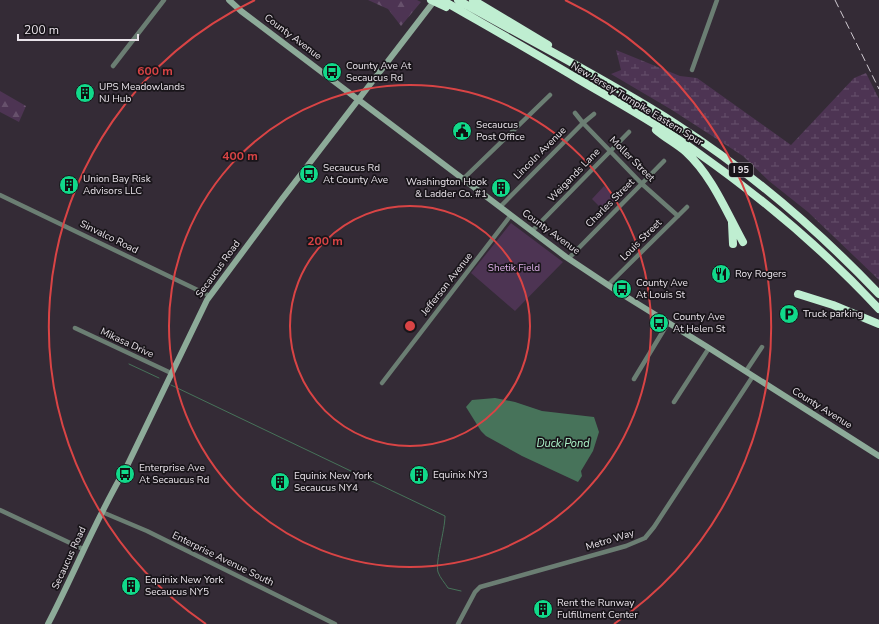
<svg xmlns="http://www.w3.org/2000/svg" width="879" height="624" font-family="'Nunito Sans',sans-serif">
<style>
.green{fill:#4d3453}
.forest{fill:url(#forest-firs)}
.wetland{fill:url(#wetland-marsh)}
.water{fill:#47735a}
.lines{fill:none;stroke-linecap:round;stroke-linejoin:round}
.stream{stroke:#47735a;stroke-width:1}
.minor{stroke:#6b7e73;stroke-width:4.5}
.secondary{stroke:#8dab99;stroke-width:6}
.motorway{stroke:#bfeed1;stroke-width:8}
.rail{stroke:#d0cad1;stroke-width:1;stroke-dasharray:8 4;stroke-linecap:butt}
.ring{fill:none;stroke:#d94445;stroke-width:2}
.labels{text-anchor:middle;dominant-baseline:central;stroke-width:3.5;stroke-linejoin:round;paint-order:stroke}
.shield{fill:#19151a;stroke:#aba5ac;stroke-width:1}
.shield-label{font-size:9px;font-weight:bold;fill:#e9e3ea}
.street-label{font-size:10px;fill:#e9e3ea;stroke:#19151a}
.poi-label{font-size:10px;fill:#e9e3ea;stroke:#19151a;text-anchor:start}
.park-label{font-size:10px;fill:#e0b1ea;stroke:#19151a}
.water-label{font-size:11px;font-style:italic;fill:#aef6cb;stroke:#19151a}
.centre{fill:#d94445;stroke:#19151a;stroke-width:2}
.ring-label{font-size:12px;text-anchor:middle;font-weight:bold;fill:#d94445;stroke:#19151a;stroke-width:3.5;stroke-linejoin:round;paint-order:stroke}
</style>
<defs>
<pattern id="forest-firs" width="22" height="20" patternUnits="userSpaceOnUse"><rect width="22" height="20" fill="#4d3453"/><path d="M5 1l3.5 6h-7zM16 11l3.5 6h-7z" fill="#67516c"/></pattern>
<pattern id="wetland-marsh" width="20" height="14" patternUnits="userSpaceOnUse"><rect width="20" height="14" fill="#4d3453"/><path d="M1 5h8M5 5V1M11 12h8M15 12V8" fill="none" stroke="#67516c"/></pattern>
</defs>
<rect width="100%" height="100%" fill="#342b36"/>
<path class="green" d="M 604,186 L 618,199 L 605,212 L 592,199 Z
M 511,223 L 563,262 L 515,311 L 471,273 Z"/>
<path class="forest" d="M 368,0 L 417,0 L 421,2 L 401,26 L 388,9 Z
M 0,91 L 26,106 L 19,122 L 0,112 Z"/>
<path class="wetland" d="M 616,50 L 680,76 L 697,78 L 791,145 L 854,78 L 866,73 L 879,99 L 879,280 L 808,212 L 769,181 L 743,156 L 672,110 L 611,74 L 621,70 Z"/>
<path class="water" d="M 495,398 L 515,402 L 542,411 L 594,417 L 599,432 L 593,451 L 581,471 L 582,476 L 578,482 L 522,456 L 486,436 L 481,431 L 466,407 L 472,400 Z"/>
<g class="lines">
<path class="stream" d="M 129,364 L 159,378
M 171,385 L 445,516 C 445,530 435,562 438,572 C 440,578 445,583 448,588 L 461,591"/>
<path class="minor" d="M 113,66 L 164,0
M 692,70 L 717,0
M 575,113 L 583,123 L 642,184 L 678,216
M 463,179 L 550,95
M 0,195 L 210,296
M 500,207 L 583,123 L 594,114
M 532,231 L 629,132
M 569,258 L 664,161
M 608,285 L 687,207
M 75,328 L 171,373
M 746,371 L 762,347
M 634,379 L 668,323
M 382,383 L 511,215
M 674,402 L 709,348
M 0,510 L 83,549
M 102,512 L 147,531 L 335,624
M 458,624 L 475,592 L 480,587 L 626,546 L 645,538 L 654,527 L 753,376"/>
<path class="secondary" d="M 229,0 L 241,11 L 566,257 L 617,291 L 709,348 L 879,456
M 48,624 C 75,572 97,516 127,466 L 207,300 L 282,199 L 435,0"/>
<path class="motorway" d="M 431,0 L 446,7
M 442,0 C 487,26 533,52 578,79 C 617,102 657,124 694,150 C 761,197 823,249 879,309
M 458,0 C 530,41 606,79 676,124 C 750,172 818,230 879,294
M 473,0 L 548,45
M 656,130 C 665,138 677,144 686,152 C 712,176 726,211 743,242
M 732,223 L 733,244
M 798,294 L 833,305 L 879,324"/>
<path class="rail" d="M 835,0 L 879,89"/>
</g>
<g class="ring">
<circle cx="410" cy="326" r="120"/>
<circle cx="410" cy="326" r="241"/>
<path d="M206 624A361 361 0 0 1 255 0M565 0A361 361 0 0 1 614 624"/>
</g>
<defs>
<symbol id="bus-disc" viewBox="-11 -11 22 22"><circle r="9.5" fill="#11d98a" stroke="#19151a"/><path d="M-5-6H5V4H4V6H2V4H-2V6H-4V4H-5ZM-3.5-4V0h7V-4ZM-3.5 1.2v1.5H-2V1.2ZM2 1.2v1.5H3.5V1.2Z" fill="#111"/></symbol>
<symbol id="building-disc" viewBox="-11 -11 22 22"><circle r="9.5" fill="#11d98a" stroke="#19151a"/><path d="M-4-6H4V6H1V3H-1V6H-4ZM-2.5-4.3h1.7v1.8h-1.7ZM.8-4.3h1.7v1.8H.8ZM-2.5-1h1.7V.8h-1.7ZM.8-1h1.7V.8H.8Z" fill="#111"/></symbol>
<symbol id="civic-disc" viewBox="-11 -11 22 22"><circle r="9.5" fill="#11d98a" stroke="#19151a"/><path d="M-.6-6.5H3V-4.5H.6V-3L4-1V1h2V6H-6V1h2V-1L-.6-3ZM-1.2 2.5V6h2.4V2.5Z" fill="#111"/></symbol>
<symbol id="restaurant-disc" viewBox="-11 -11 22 22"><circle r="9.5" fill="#11d98a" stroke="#19151a"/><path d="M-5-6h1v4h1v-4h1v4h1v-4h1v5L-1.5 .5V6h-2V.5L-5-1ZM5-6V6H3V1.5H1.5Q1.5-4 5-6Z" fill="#111"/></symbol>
<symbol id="parking-disc" viewBox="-11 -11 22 22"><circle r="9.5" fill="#11d98a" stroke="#19151a"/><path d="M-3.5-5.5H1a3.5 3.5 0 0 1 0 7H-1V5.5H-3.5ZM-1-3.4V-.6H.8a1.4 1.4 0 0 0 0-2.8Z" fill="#111"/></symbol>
</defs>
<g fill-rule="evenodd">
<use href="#bus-disc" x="321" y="61" width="22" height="22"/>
<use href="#building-disc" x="74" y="82" width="22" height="22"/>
<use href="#civic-disc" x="451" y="120" width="22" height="22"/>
<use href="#bus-disc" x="298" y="163" width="22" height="22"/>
<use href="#building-disc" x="58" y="174" width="22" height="22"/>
<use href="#building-disc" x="490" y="177" width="22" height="22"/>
<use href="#restaurant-disc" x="710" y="263" width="22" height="22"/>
<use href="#bus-disc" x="611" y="278" width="22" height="22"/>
<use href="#parking-disc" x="778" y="303" width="22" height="22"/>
<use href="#bus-disc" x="648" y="312" width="22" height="22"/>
<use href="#bus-disc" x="114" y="463" width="22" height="22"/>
<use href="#building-disc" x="408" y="464" width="22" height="22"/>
<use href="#building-disc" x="269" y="471" width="22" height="22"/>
<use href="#building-disc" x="120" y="575" width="22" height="22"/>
<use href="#building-disc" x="532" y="598" width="22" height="22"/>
</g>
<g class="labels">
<rect class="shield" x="729" y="163" width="24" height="14" rx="3"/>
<g class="shield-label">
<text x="741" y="170">I 95</text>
</g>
<g class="street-label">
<text transform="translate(293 37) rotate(37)">County Avenue</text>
<text transform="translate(637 104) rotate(31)">New Jersey Turnpike Eastern Spur</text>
<text transform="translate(540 153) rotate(-45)">Lincoln Avenue</text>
<text transform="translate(632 159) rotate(45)">Moller Street</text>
<text transform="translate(574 175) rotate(-46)">Weigands Lane</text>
<text transform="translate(610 203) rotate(-45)">Charles Street</text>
<text transform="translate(551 232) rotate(36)">County Avenue</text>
<text transform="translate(109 237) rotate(26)">Sinvalco Road</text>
<text transform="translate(641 240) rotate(-45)">Louis Street</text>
<text transform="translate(218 269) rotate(-54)">Secaucus Road</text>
<text transform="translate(447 284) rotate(-52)">Jefferson Avenue</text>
<text transform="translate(127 343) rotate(25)">Mikasa Drive</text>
<text transform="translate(822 408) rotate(32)">County Avenue</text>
<text transform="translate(610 540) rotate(-17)">Metro Way</text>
<text transform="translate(69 558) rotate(-65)">Secaucus Road</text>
<text transform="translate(223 559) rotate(26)">Enterprise Avenue South</text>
</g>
<g class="poi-label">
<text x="346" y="66">County Ave At<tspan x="346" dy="12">Secaucus Rd</tspan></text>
<text x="99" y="87">UPS Meadowlands<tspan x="99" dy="12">NJ Hub</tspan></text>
<text x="476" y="125">Secaucus<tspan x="476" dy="12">Post Office</tspan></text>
<text x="323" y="168">Secaucus Rd<tspan x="323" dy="12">At County Ave</tspan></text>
<text x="83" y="179">Union Bay Risk<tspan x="83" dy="12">Advisors LLC</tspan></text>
<text x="487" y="182" text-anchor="end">Washington Hook<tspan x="487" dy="12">&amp; Ladder Co. #1</tspan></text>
<text x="735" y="274">Roy Rogers</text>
<text x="636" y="283">County Ave<tspan x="636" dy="12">At Louis St</tspan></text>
<text x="803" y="314">Truck parking</text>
<text x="673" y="317">County Ave<tspan x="673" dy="12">At Helen St</tspan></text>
<text x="139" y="468">Enterprise Ave<tspan x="139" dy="12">At Secaucus Rd</tspan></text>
<text x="433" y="475">Equinix NY3</text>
<text x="294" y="476">Equinix New York<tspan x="294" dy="12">Secaucus NY4</tspan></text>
<text x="145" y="580">Equinix New York<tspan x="145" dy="12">Secaucus NY5</tspan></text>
<text x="557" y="603">Rent the Runway<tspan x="557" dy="12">Fulfillment Center</tspan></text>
</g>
<g class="park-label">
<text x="514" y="268">Shetik Field</text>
</g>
<g class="water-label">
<text x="563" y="443">Duck Pond</text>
</g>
</g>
<circle cx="410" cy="326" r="6" class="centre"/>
<g class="ring-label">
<text x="155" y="75">600 m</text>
<text x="240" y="160">400 m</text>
<text x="325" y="245">200 m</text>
</g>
<path d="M18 34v6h120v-6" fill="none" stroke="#e9e3ea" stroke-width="2"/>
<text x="24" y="34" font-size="12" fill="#e9e3ea" stroke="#19151a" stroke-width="3" paint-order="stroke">200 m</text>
</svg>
